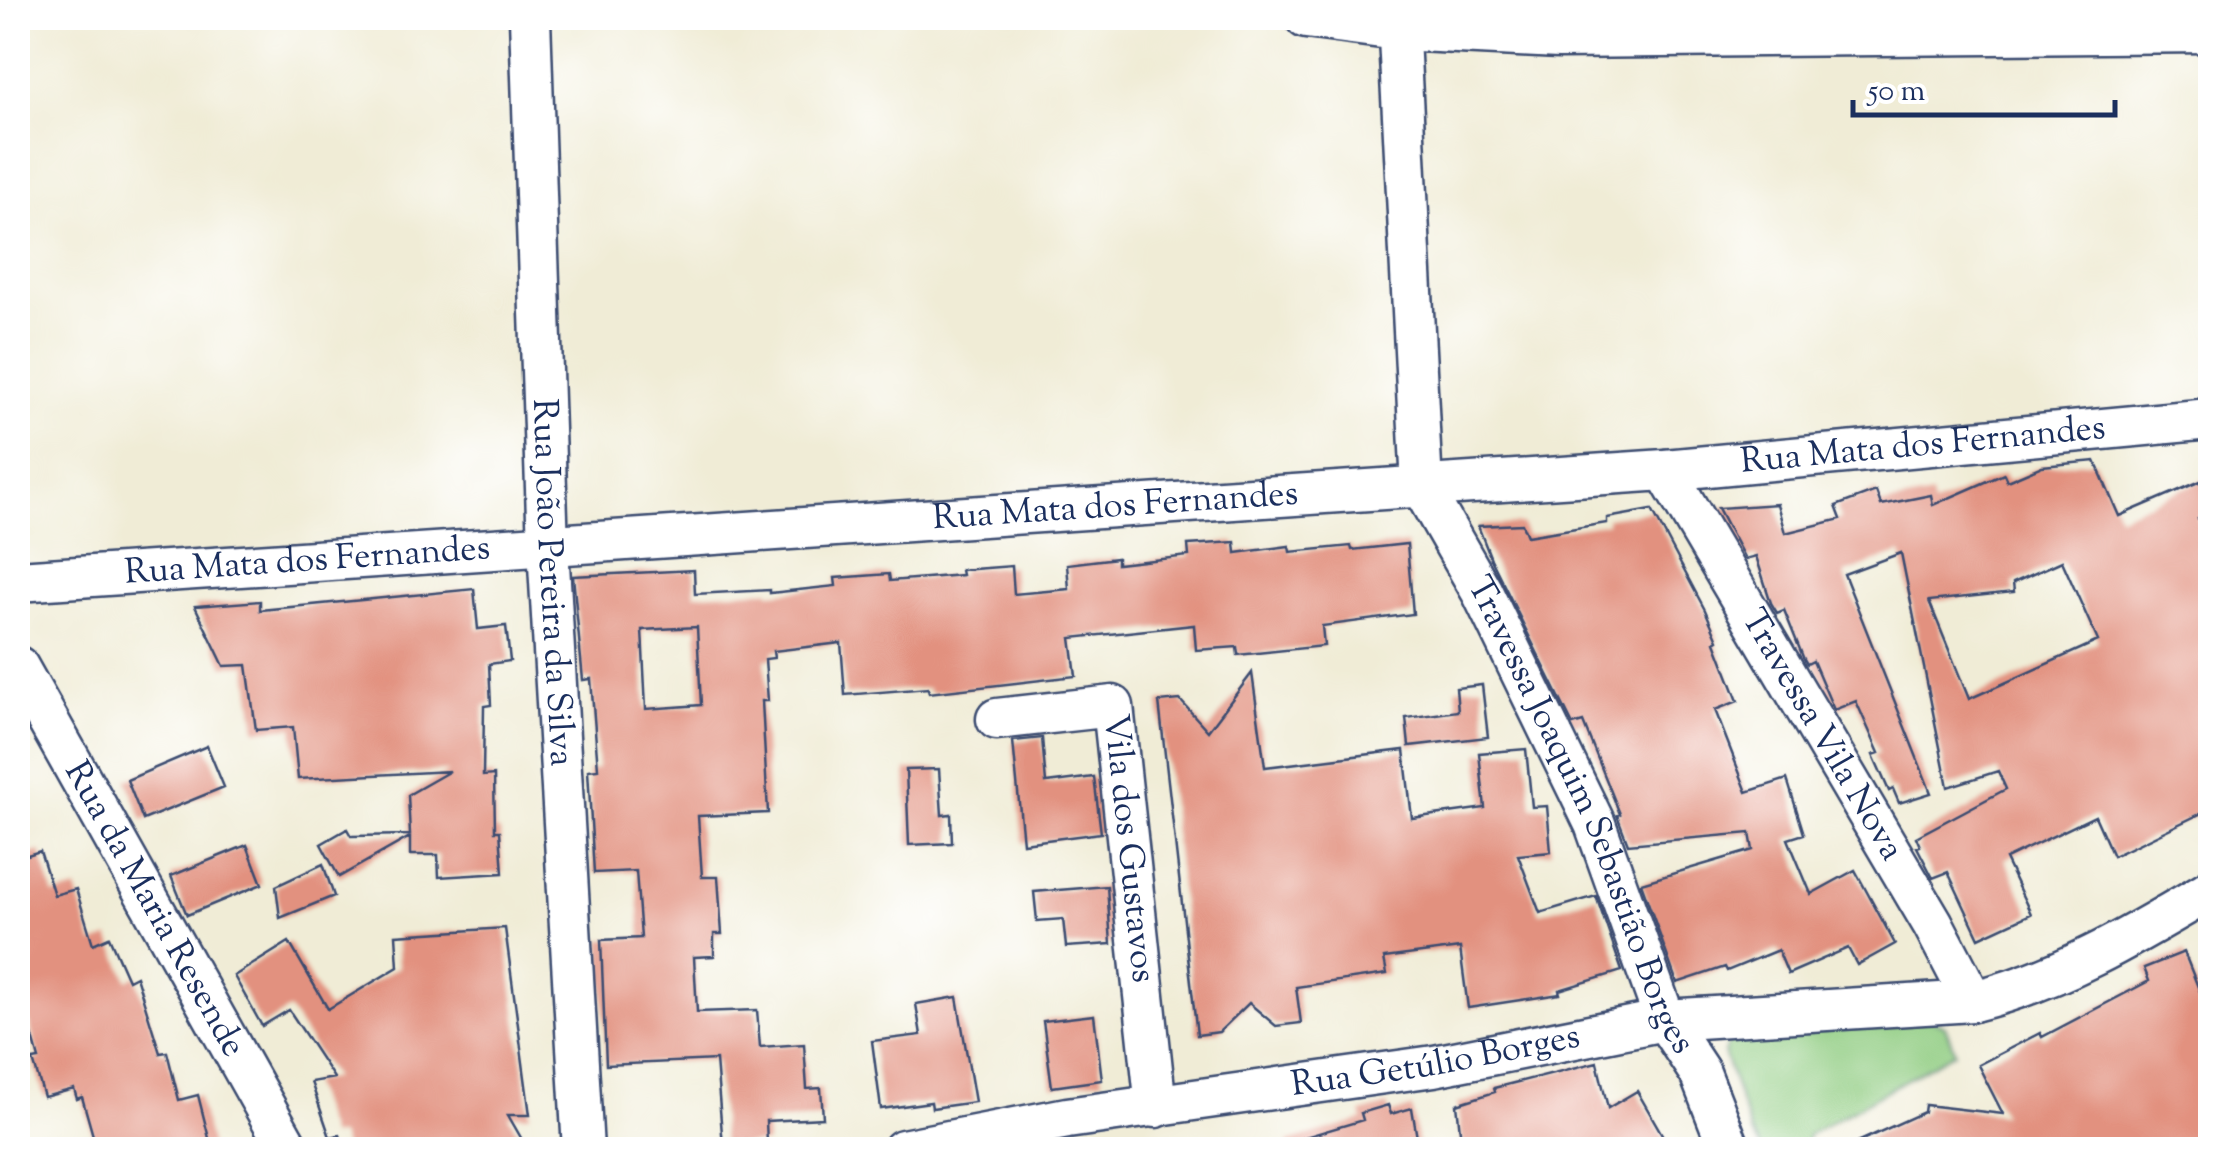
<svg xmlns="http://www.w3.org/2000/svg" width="2228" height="1167" font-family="'Sorts Mill Goudy',serif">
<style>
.green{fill:#90cc81;stroke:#567e70;stroke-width:2.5}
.building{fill:#e2917f;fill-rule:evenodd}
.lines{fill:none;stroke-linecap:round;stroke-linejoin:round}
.street-casing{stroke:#3b4b70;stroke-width:45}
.street{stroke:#fff;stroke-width:40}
.labels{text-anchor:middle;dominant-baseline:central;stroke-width:8;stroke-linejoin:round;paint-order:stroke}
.street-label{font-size:35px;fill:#1b2f5e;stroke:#fff}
</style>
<rect width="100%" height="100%" fill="#fff"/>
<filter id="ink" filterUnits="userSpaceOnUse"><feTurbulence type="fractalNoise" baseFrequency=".01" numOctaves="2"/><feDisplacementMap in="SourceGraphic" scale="20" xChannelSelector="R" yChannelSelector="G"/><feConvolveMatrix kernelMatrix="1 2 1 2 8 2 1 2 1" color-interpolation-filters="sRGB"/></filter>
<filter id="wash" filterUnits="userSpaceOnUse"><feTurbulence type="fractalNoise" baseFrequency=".0048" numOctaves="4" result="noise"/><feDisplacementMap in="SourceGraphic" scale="40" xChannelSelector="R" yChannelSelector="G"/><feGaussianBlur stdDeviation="2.25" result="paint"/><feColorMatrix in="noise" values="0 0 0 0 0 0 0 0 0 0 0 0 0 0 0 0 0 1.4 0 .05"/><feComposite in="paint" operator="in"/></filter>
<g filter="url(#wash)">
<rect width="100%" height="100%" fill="#f0ecd6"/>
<path class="green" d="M 1919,1014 L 1945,1026 L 1955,1052 L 1808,1135 L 1805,1150 L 1761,1149 L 1751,1132 L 1724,1053 L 1731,1036 Z"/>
<g id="blocks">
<path class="building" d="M 2095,461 L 2119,516 L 2210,477 L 2210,514 L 2198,519 L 2210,546 L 2210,809 L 2113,856 L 2095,816 L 2005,859 L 2031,914 L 1979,938 L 1948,872 L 1933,878 L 1917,847 L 1920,846 L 1916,837 L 2006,789 L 1998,771 L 1948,787 L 1901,553 L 1844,574 L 1931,793 L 1899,803 L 1893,789 L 1889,791 L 1873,755 L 1879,753 L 1856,701 L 1834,710 L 1813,661 L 1807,664 L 1803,657 L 1784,610 L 1777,613 L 1771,603 L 1756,556 L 1745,559 L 1718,508 L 1777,504 L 1785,533 L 1841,519 L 1836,506 L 1876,491 L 1881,505 L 1931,495 L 1933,505 L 2004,474 L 2007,481 L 2042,466 ZM 2062,561 L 2098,641 L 1969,699 L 1929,601 L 2014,592 L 2013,583 Z
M 1652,510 L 1705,610 L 1718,640 L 1715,642 L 1738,701 L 1715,710 L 1747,792 L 1787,779 L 1804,834 L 1788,839 L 1811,894 L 1855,870 L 1895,944 L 1857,965 L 1848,948 L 1788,974 L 1778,950 L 1727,971 L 1725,967 L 1677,983 L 1641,883 L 1753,850 L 1750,833 L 1628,844 L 1617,815 L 1620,814 L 1583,722 L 1573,725 L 1491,559 L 1478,526 L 1522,524 L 1527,536 L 1607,523 L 1607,518 Z
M 1235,542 L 1236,553 L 1289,546 L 1290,552 L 1351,546 L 1352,550 L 1407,544 L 1413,614 L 1322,626 L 1324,646 L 1257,653 L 1238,655 L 1237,647 L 1196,650 L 1194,625 L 1071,638 L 1076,676 L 929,693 L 928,688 L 845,695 L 841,643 L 773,651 L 774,658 L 765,659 L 768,701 L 762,701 L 768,813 L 698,816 L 702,877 L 718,877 L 722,934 L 714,934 L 714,956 L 694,957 L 697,1012 L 757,1010 L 760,1047 L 804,1044 L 807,1089 L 821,1088 L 823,1118 L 766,1121 L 767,1143 L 723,1146 L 716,1060 L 606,1065 L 601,940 L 641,938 L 636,871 L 594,873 L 588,770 L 598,769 L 591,679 L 583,680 L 573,576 L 694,570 L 695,594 L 770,590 L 770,593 L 836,586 L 835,578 L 889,574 L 890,581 L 962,575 L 961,570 L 1012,566 L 1014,594 L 1069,589 L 1067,564 L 1117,558 L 1117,564 L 1189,556 L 1188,545 ZM 697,627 L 701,705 L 646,709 L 642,630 Z
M 474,589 L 478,629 L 506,626 L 510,661 L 489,664 L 491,705 L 484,706 L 483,776 L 494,775 L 495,831 L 500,831 L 503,873 L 439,877 L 438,855 L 410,855 L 410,837 L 339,877 L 321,844 L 347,829 L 351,836 L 410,835 L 408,795 L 450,771 L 298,779 L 293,727 L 256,730 L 247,665 L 224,666 L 195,606 L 260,601 L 260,610 Z
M 1252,673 L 1265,767 L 1404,750 L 1412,818 L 1485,808 L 1479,753 L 1526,749 L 1532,807 L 1547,806 L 1551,852 L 1518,855 L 1540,913 L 1596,896 L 1622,971 L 1559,990 L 1560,994 L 1468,1008 L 1460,948 L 1384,958 L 1387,974 L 1296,987 L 1301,1023 L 1276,1026 L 1249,1003 L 1219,1032 L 1197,1035 L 1159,702 L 1180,700 L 1208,731 Z
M 1482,685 L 1488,737 L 1409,746 L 1406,718 L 1458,711 L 1456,688 Z
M 1042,738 L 1046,783 L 1094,777 L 1101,833 L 1023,843 L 1013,741 Z
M 207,746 L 224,787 L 143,820 L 127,780 Z
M 939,769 L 942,815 L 951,814 L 952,843 L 909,845 L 906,770 Z
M 247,845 L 262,884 L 187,915 L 171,876 Z
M 40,851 L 54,895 L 76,889 L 93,944 L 109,937 L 128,980 L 136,976 L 160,1053 L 167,1052 L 179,1100 L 198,1095 L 212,1150 L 97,1150 L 82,1097 L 77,1099 L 74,1089 L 44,1097 L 33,1060 L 39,1059 L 23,1002 L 18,1004 L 18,858 Z
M 323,864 L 334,896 L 280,918 L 276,886 Z
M 1107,886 L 1111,944 L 1066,947 L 1063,919 L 1037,921 L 1034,892 Z
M 505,928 L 530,1115 L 508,1115 L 528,1150 L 345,1150 L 340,1135 L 330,1137 L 311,1082 L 334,1078 L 289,1010 L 262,1026 L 234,976 L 289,942 L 328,1009 L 398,967 L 396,935 Z
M 2184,952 L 2210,1017 L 2210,1150 L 1840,1150 L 1924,1112 L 1925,1105 L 2003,1114 L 1978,1065 L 2040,1033 L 2042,1037 L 2149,981 L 2144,968 Z
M 957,997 L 975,1102 L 932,1108 L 931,1102 L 881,1109 L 872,1041 L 921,1035 L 916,1004 Z
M 1094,1015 L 1102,1080 L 1052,1087 L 1043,1021 Z
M 1597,1062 L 1608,1108 L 1637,1091 L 1671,1150 L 1462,1150 L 1457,1104 L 1495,1092 L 1494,1088 Z
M 1388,1105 L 1391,1114 L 1412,1108 L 1419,1150 L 1290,1150 L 1288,1142 L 1363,1120 L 1361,1113 Z"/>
</g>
</g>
<g filter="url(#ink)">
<use href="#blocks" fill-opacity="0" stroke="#3b4b70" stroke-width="2.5"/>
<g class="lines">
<defs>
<g id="street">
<path id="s1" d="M 530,18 L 548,547 L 583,1150"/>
<path d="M 1306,18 L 1397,30 L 1559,38 L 2210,32"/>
<path id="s2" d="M 1398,18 L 1422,487 L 1482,592 L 1595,824 L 1665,1020 L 1700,1073 L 1730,1150"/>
<path id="s3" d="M 1665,470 L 1933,924 L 1973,1001"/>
<path id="s4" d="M 18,581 L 1665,470 L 2210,419"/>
<path id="s5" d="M 18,667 L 289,1150"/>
<path id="s6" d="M 997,719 L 1113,706 L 1156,1107"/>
<path id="s7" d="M 903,1150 L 1067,1118 L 1434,1066 L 1665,1020 L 1973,1001 C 2058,981 2136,934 2210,890"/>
</g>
</defs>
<use href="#street" class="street-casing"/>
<use href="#street" class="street"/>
</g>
</g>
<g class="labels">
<g class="street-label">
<text stroke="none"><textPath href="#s4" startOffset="1910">Rua Mata dos Fernandes</textPath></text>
<text stroke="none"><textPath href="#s4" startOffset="1100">Rua Mata dos Fernandes</textPath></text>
<text stroke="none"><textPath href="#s4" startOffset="290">Rua Mata dos Fernandes</textPath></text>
<text stroke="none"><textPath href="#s1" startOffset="565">Rua João Pereira da Silva</textPath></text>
<text stroke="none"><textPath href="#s3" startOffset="308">Travessa Vila Nova</textPath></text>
<text stroke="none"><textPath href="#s2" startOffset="835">Travessa Joaquim Sebastião Borges</textPath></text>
<text stroke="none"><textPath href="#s6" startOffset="260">Vila dos Gustavos</textPath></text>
<text stroke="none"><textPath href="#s5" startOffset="278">Rua da Maria Resende</textPath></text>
<text stroke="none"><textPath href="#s7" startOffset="540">Rua Getúlio Borges</textPath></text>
</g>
</g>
<rect width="2228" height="1167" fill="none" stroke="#fff" stroke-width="60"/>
<path d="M1853 100v15h262v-15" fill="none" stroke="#1b2f5e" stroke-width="5"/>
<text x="1868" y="100" font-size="30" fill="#1b2f5e" stroke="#ffffff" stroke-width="8" paint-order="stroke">50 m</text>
</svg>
